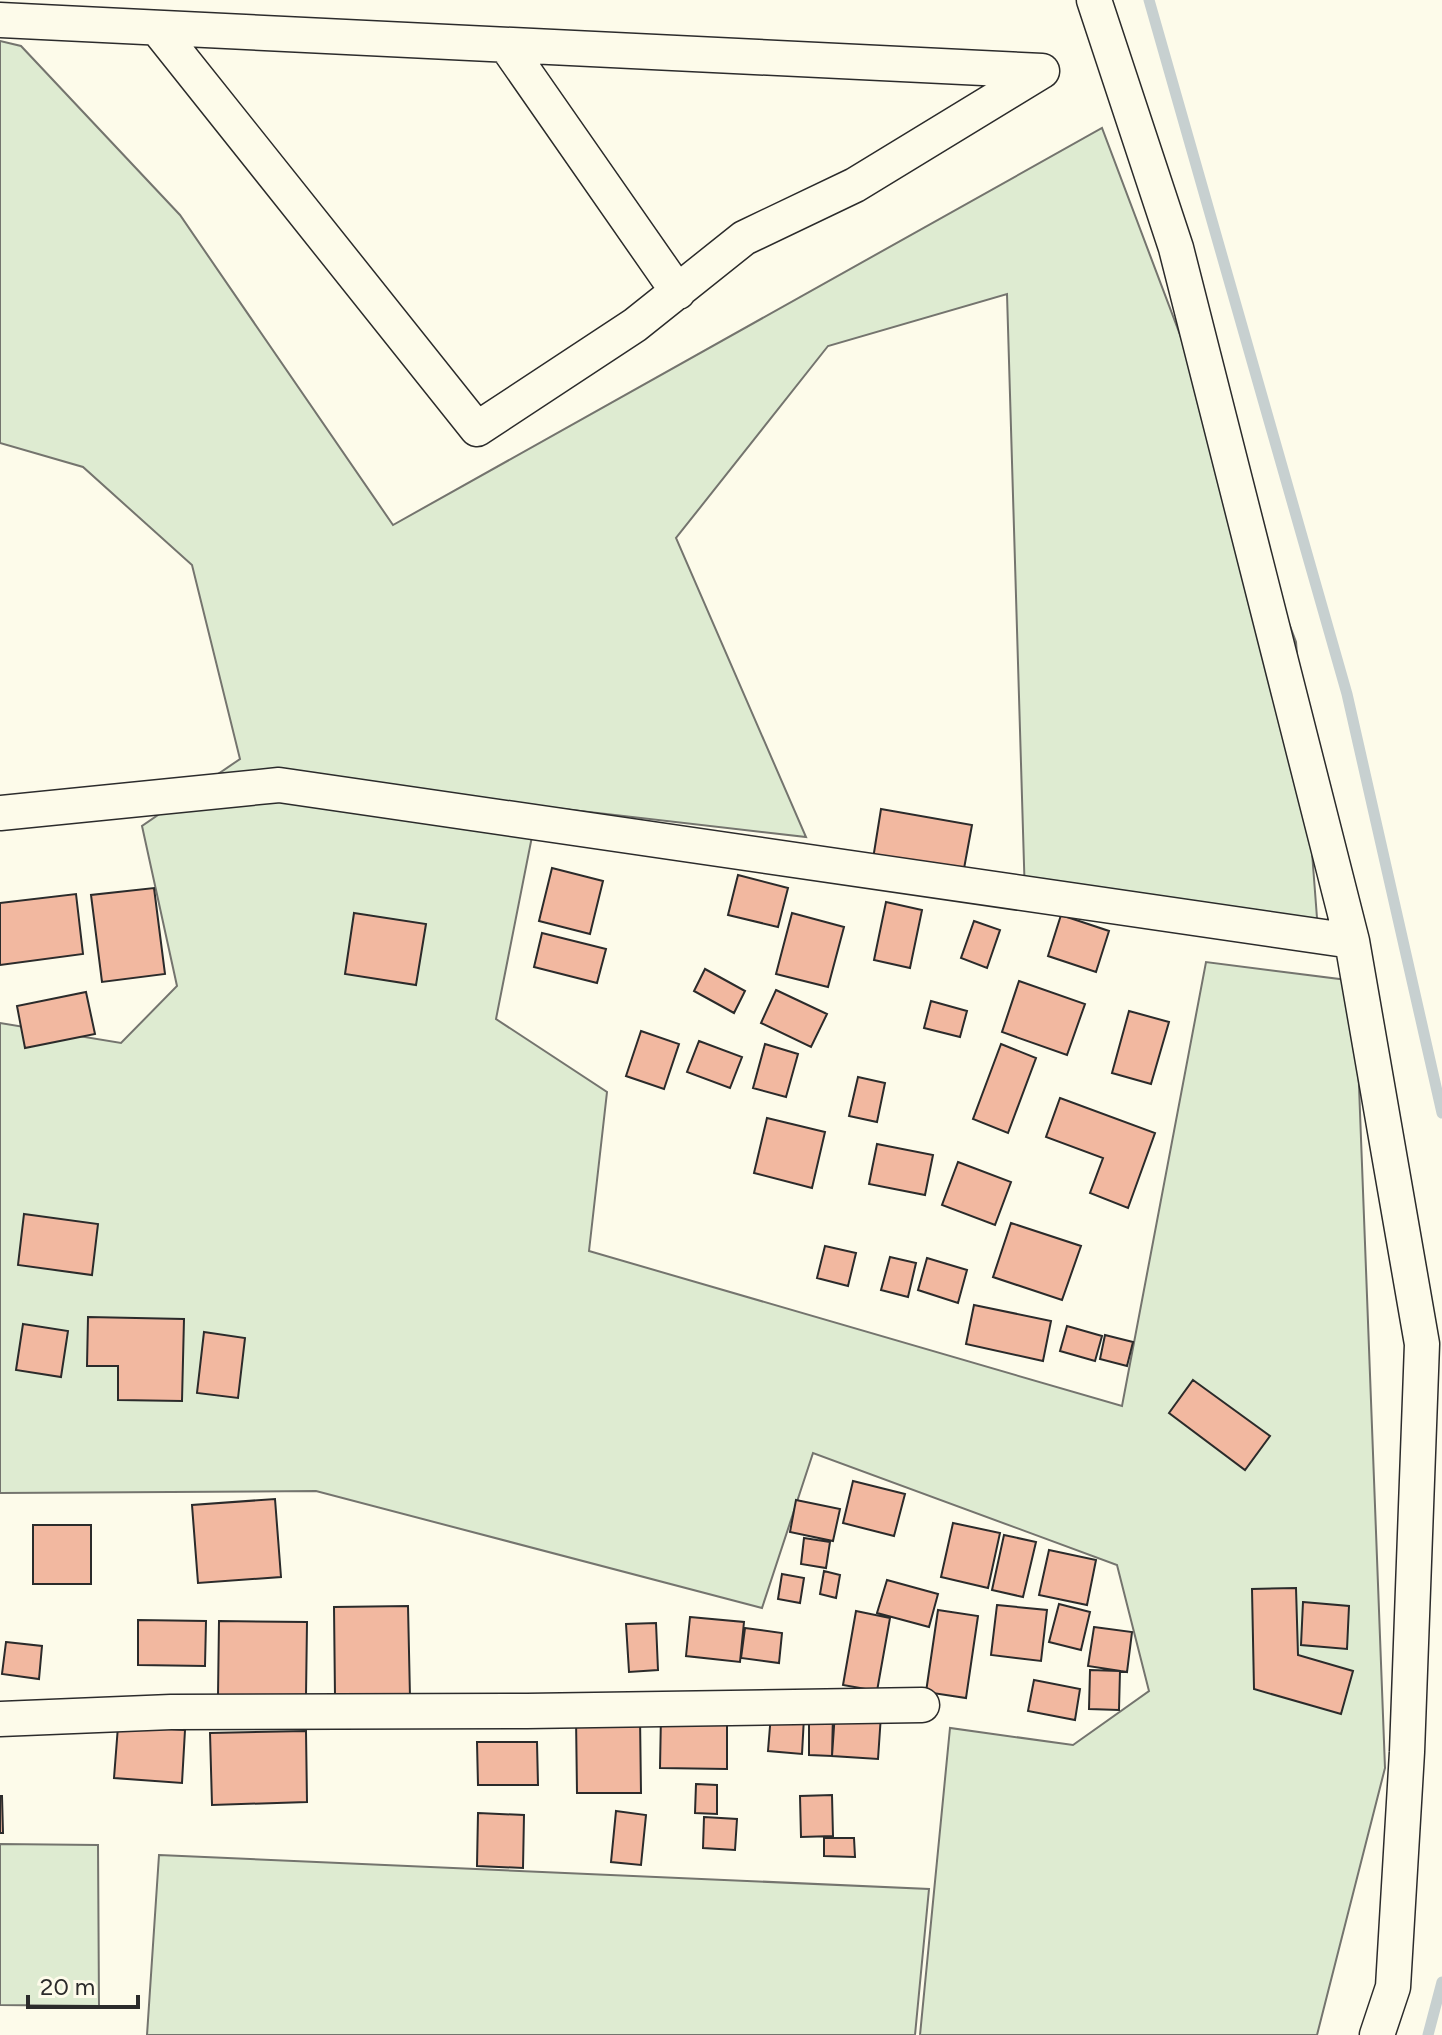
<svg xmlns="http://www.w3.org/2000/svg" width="1442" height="2035" font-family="Figtree,sans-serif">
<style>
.green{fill:#deebd1;stroke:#74746e;stroke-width:2}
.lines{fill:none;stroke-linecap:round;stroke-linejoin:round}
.stream{stroke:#c7d0d0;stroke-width:11}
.building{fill:#f2b8a0;stroke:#2b2b2b;stroke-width:2}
.minor-casing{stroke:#2b2b2b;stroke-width:37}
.minor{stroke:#fdfbea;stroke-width:34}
</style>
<rect width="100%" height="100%" fill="#fdfbea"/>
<path class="green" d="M 0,41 L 21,46 L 180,215 L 393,525 L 1102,128 L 1296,642 L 1319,944 L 1025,898 L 1007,294 L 828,346 L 676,538 L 806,837 L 538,806 L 496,1019 L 607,1092 L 589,1251 L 1122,1406 L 1206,962 L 1355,981 L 1385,1768 L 1317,2035 L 920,2035 L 950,1728 L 1073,1745 L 1149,1691 L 1117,1565 L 813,1453 L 762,1608 L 316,1491 L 0,1493 L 0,1023 L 121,1043 L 177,986 L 142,826 L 240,759 L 192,565 L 83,467 L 0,443 Z
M 0,1844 L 98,1845 L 99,2006 L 0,2005 Z
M 159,1855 L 929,1889 L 915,2035 L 147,2035 Z"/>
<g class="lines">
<path class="stream" d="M 1149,0 L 1347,694 L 1442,1113
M 1428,2035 L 1442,1982"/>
</g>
<path class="building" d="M 881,809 L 972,825 L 963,874 L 873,859 Z
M 552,868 L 603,881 L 590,934 L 539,921 Z
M 738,875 L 788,888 L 778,927 L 728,915 Z
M 154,888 L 165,974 L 102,982 L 91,895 Z
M 76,894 L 83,954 L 0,965 L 0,903 Z
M 886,902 L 922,910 L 910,968 L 874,960 Z
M 354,913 L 426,924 L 416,985 L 345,974 Z
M 792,913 L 844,927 L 828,987 L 776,974 Z
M 1061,915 L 1109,931 L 1096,972 L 1048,956 Z
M 974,921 L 1000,930 L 987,968 L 961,958 Z
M 542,933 L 606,949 L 597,983 L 534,967 Z
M 705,969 L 745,991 L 734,1013 L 694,991 Z
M 1019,981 L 1085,1004 L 1067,1055 L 1002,1032 Z
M 776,990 L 827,1014 L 811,1047 L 761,1023 Z
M 86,992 L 95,1034 L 25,1048 L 17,1006 Z
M 931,1001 L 967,1011 L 960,1037 L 924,1028 Z
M 1129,1011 L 1169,1022 L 1151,1084 L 1112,1073 Z
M 641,1031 L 679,1044 L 664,1089 L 626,1076 Z
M 699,1041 L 742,1057 L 730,1088 L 687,1072 Z
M 765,1044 L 798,1054 L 786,1097 L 753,1088 Z
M 1001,1044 L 1036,1058 L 1008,1133 L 973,1119 Z
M 858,1077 L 885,1083 L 877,1122 L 849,1116 Z
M 1060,1098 L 1155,1133 L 1128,1208 L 1090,1193 L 1103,1158 L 1046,1137 Z
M 767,1118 L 825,1132 L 812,1188 L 754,1173 Z
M 877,1144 L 933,1155 L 925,1195 L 869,1184 Z
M 958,1162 L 1011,1182 L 995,1225 L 942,1205 Z
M 24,1214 L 98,1224 L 92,1275 L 18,1265 Z
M 1011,1223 L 1081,1246 L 1062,1300 L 993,1277 Z
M 825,1246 L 856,1253 L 848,1286 L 817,1278 Z
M 890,1257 L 916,1263 L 908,1297 L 881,1290 Z
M 927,1258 L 967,1270 L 958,1303 L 918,1290 Z
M 974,1305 L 1051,1321 L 1043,1361 L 966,1344 Z
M 88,1317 L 184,1319 L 182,1401 L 118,1400 L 118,1366 L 87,1366 Z
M 23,1324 L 68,1331 L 61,1377 L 16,1370 Z
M 1067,1326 L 1102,1336 L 1095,1361 L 1060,1351 Z
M 204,1332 L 245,1338 L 238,1398 L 197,1393 Z
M 1105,1335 L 1133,1342 L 1127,1366 L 1100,1359 Z
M 1193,1380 L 1270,1436 L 1245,1470 L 1169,1413 Z
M 853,1481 L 905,1494 L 894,1536 L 843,1523 Z
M 275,1499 L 281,1577 L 198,1583 L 192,1505 Z
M 796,1500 L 840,1509 L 833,1541 L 790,1532 Z
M 953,1523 L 1000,1533 L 988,1588 L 941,1577 Z
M 33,1525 L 91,1525 L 91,1584 L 33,1584 Z
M 1004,1535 L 1036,1542 L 1023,1597 L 992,1590 Z
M 804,1538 L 830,1542 L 826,1568 L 801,1564 Z
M 1049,1550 L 1096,1560 L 1087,1605 L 1039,1595 Z
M 824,1571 L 840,1575 L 836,1598 L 820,1594 Z
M 782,1574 L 804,1578 L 800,1603 L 778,1599 Z
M 887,1580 L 938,1594 L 929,1627 L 877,1613 Z
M 1296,1588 L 1298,1655 L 1353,1671 L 1341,1714 L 1254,1689 L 1252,1589 Z
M 1303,1602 L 1349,1606 L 1347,1649 L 1301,1645 Z
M 1059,1604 L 1090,1612 L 1081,1650 L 1049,1642 Z
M 997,1605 L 1047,1610 L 1041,1661 L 991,1655 Z
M 408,1606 L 410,1697 L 335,1697 L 334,1607 Z
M 938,1610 L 978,1616 L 966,1698 L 926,1692 Z
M 856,1611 L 890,1618 L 877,1691 L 843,1685 Z
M 690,1617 L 744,1622 L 740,1662 L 686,1656 Z
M 138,1620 L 206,1621 L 205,1666 L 138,1665 Z
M 219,1621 L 307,1622 L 306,1696 L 218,1696 Z
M 656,1623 L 658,1670 L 629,1672 L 626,1624 Z
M 1094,1627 L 1132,1632 L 1127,1672 L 1088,1666 Z
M 745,1628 L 782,1633 L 779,1663 L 741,1658 Z
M 6,1642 L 42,1646 L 39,1679 L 2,1674 Z
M 1090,1670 L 1120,1671 L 1119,1710 L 1089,1709 Z
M 1034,1680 L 1080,1689 L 1075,1720 L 1028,1711 Z
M 835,1712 L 881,1715 L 878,1759 L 832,1756 Z
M 771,1714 L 804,1717 L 802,1754 L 768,1751 Z
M 661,1715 L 727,1716 L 727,1769 L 660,1768 Z
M 809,1715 L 833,1715 L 832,1756 L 809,1755 Z
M 576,1717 L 640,1717 L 641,1793 L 577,1793 Z
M 118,1726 L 185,1730 L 182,1783 L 114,1778 Z
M 306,1731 L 307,1802 L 212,1805 L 210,1733 Z
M 477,1742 L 537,1742 L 538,1785 L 478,1785 Z
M 696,1784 L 717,1785 L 717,1814 L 695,1813 Z
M 832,1795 L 833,1836 L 801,1837 L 800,1796 Z
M 0,1796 L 2,1796 L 3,1833 L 0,1833 Z
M 616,1811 L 646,1815 L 641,1865 L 611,1862 Z
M 478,1813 L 524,1815 L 523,1868 L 477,1866 Z
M 704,1817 L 737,1819 L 735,1850 L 703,1848 Z
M 824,1838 L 854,1838 L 855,1857 L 824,1856 Z"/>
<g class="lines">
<defs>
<path id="minor" d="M 0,20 L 1042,71
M 157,28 L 477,429 L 635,325 L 744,238 L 855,185 L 1042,71
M 506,45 L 678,292
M 0,813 L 279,785 L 1352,941 L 1176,248 L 1094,0
M 1352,941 L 1422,1344 L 1407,1752 L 1393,1987 L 1377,2035
M 0,1719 L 171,1712 L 527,1711 L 922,1705"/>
</defs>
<use href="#minor" class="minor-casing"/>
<use href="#minor" class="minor"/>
</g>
<path d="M28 1995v12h110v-12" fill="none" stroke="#2b2b2b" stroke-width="4"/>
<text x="40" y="1995" font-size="24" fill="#2b2b2b" stroke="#fdfbea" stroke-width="6" paint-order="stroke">20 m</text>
</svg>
